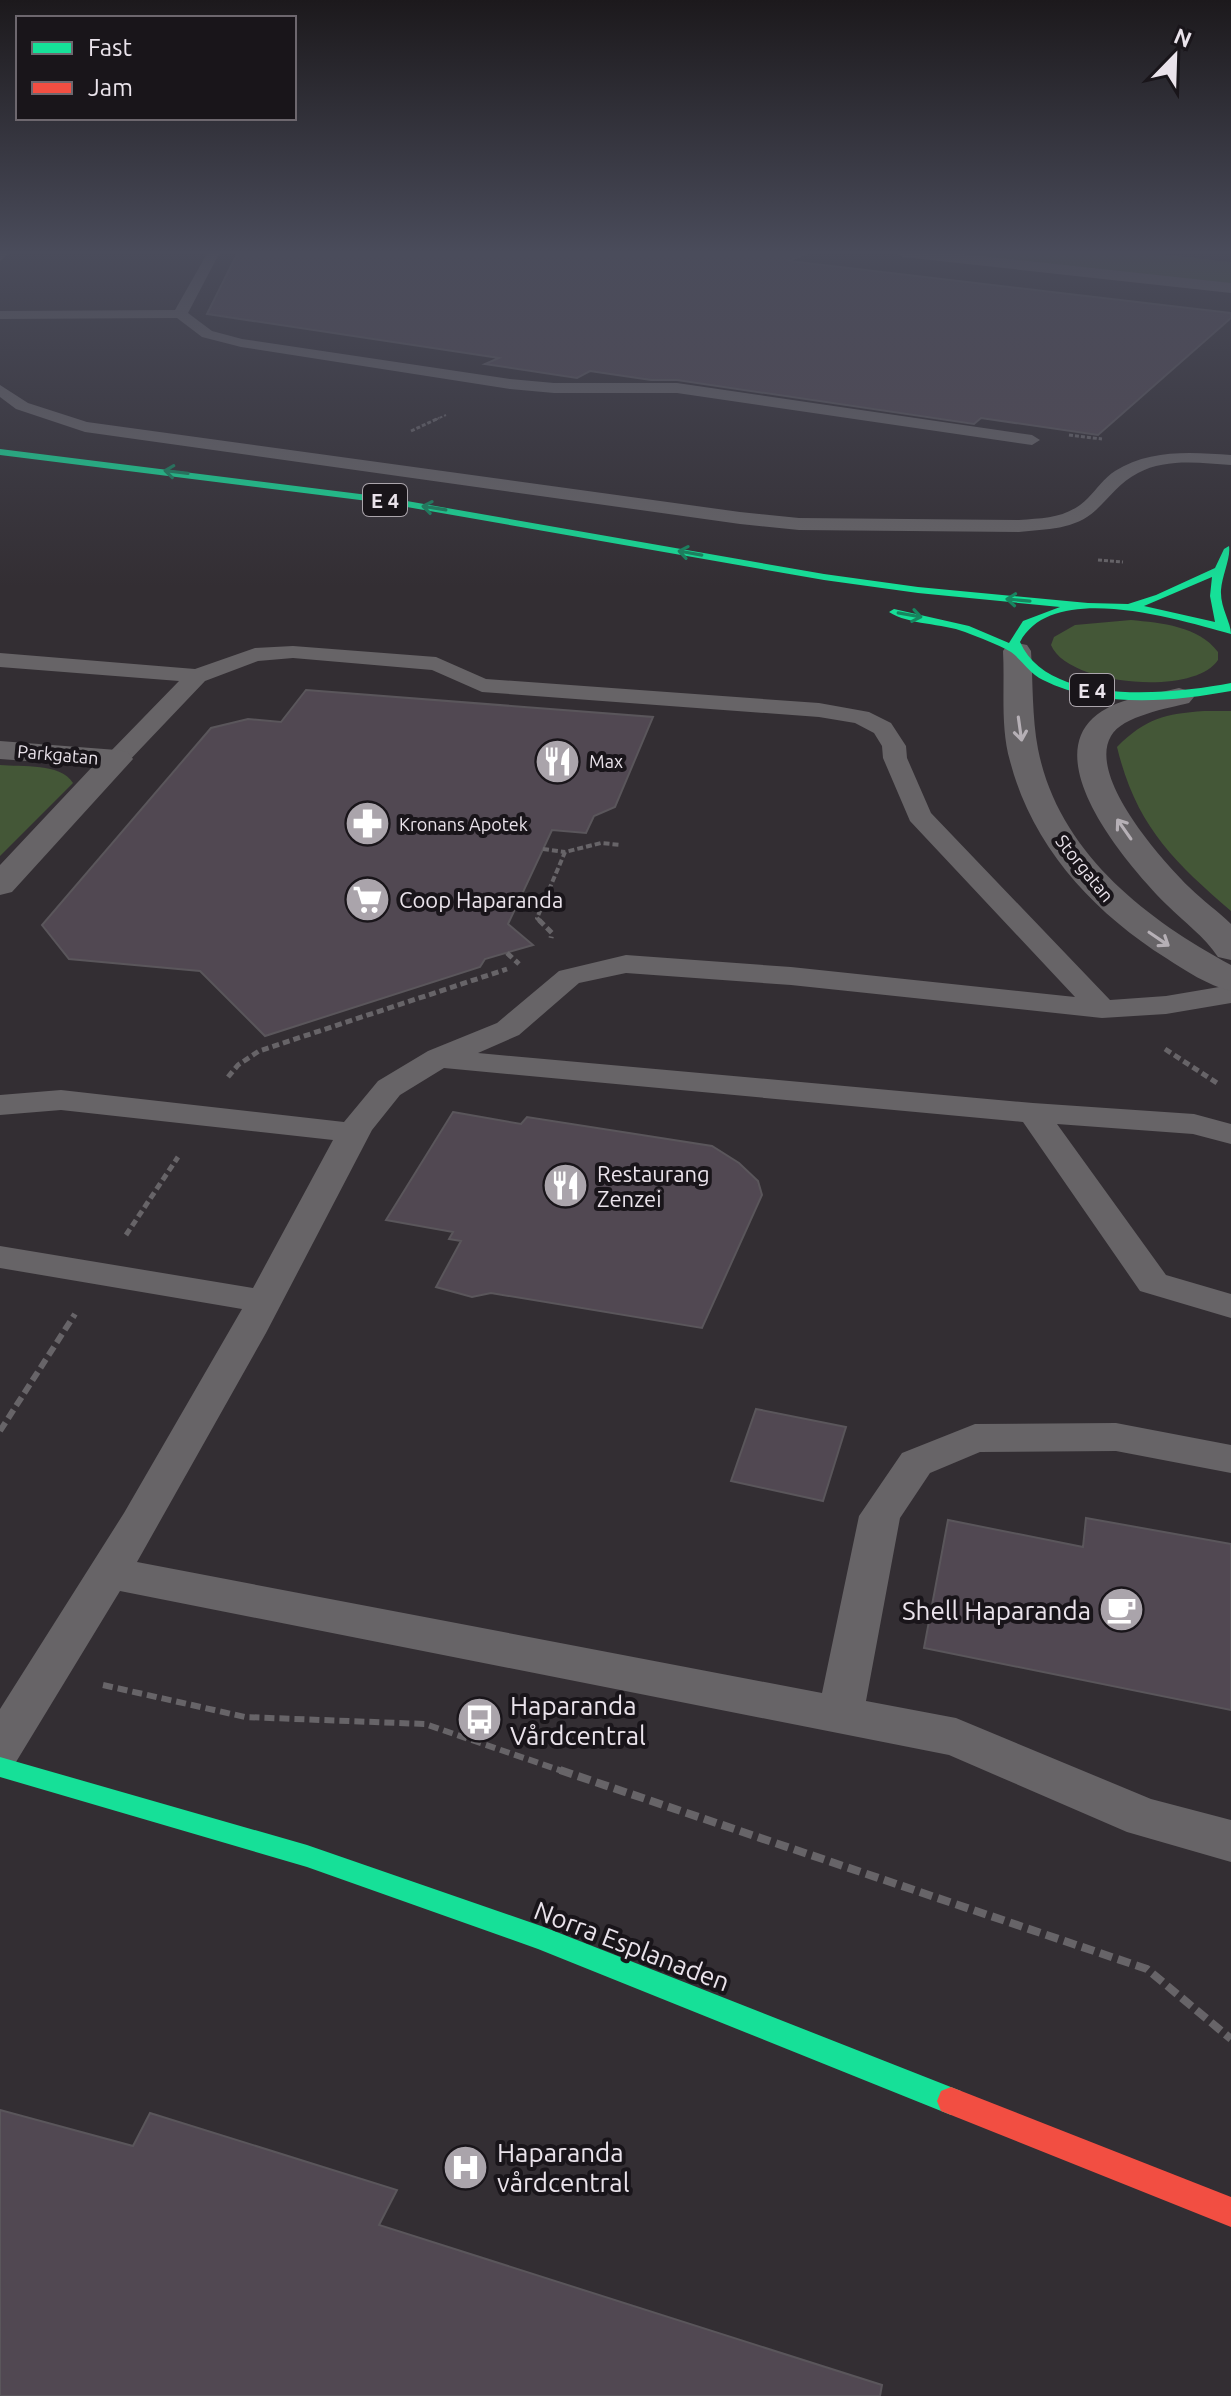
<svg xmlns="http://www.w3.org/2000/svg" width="1231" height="2396" font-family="Ubuntu,sans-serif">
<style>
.green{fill:#445737}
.building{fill:#514852;stroke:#5a565b;stroke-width:2}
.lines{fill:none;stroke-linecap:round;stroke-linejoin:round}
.path-far5{stroke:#676468;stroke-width:2;stroke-dasharray:3 2;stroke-linecap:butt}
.path-far4{stroke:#676468;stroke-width:3;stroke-dasharray:4 2;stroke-linecap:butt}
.path-far3{stroke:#676468;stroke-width:4;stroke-dasharray:6 3;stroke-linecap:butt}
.path-far2{stroke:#676468;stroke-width:5;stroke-dasharray:7 4;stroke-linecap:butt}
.path-far1{stroke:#676468;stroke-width:6;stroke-dasharray:10 5;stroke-linecap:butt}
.path{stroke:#676468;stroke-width:8;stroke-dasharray:13 6;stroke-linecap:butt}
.lane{fill:#676467;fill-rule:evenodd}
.street{fill:#676467;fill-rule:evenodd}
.fast{fill:#16e098;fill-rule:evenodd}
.jam{fill:#f24e42;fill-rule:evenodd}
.oneway{stroke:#17855f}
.oneway2{stroke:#b6b0b6}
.labels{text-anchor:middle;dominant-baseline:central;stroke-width:8;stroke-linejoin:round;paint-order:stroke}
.far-street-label{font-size:18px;fill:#eae3eb;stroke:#19151a}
.far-poi-label{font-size:18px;fill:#eae3eb;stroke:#19151a;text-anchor:start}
.shield{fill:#19151a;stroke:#aba5ac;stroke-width:2}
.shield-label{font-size:20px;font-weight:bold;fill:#eae3eb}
.poi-label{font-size:22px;fill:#eae3eb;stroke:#19151a;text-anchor:start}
.near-poi-label{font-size:26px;fill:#eae3eb;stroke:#19151a;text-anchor:start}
.near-street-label{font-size:26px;fill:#eae3eb;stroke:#19151a}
</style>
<rect width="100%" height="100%" fill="#332e33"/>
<path class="green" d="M 938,252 L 1142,252 L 1231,262 L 1231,285 Z
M 1131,620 C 1161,623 1199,626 1218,652 L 1218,660 C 1194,697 1067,685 1051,645 L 1054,637 L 1075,625 Z
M 1204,711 L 1231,711 L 1231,911 C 1172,860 1136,825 1117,747 C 1146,718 1165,714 1204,711 Z
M 0,765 C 22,767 61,763 73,783 L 0,856 Z"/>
<path class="building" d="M 238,252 L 809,252 L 789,261 L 1231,313 L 1231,318 L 1098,435 L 981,418 L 974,424 L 677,380 L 651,380 L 590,371 L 577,378 L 485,364 L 499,358 L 207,314 Z
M 306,690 L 653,717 L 615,807 L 594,816 L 586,833 L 552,830 L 508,924 L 533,945 L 485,959 L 480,967 L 265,1036 L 200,971 L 69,959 L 42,925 L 211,728 L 248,719 L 281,722 Z
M 453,1112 L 521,1124 L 527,1117 L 712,1146 L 739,1163 L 758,1181 L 762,1195 L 702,1328 L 491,1293 L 472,1297 L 436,1287 L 461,1241 L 449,1239 L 453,1232 L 386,1220 Z
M 756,1409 L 846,1427 L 823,1501 L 731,1481 Z
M 1086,1518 L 1231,1544 L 1231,1710 L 924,1648 L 948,1520 L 1083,1547 Z
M 0,2110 L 133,2146 L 150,2113 L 397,2190 L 379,2225 L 882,2385 L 880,2396 L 0,2396 Z"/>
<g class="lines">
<path class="path-far5" d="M 435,420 L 446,415"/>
<path class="path-far4" d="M 411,431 L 439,418
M 1069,435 L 1102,439
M 1098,560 L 1123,562"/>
<path class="path-far3" d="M 543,849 L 565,852
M 541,922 L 537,918 L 565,852 L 601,843 L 621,845"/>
<path class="path-far2" d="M 539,920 L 552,933 L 551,938
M 507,953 L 519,964
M 1165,1049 L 1220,1085
M 228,1077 L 238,1065 L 259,1051 L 507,969
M 126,1235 L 178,1157"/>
<path class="path-far1" d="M 0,1431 L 75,1314
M 103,1685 L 245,1717 L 425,1724 L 565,1772"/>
<path class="path" d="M 560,1770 L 1147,1969 L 1231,2039"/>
<path class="lane" d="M 0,252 L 11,252 L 0,261 Z
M 208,252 L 220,252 L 188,313 L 212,331 L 242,339 L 510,379 L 554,383 L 677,383 L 1032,435 L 1040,440 L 1032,445 L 677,393 L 554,393 L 510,389 L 241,347 L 202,337 L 177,318 L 0,319 L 0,311 L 175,310 Z
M 0,385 L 28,403 L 87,422 L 740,512 L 799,518 L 1019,520 C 1046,518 1068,518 1088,498 C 1097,489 1104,478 1115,471 C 1149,449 1192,452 1231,455 L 1231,465 C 1201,463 1166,458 1138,473 C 1120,482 1110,497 1096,510 C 1075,530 1046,529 1019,532 L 799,530 L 740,524 L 85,432 L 16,409 L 0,397 Z
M 293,646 L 436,657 L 486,679 L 819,703 L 869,712 L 891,723 L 906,746 L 907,758 L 931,813 L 1110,1000 L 1166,996 L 1231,985 L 1231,1003 L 1166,1014 L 1102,1018 L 791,985 L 626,973 L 579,983 L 519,1035 L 478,1053 L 1033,1103 L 1194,1114 L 1231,1124 L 1231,1144 L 1193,1134 L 1057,1124 L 1166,1275 L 1231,1294 L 1231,1318 L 1140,1291 L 1023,1122 L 444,1068 L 400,1095 L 372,1130 L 266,1333 L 137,1562 L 822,1693 L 859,1516 L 902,1453 L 975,1424 L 1116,1423 L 1231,1445 L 1231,1473 L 1116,1451 L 980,1452 L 930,1473 L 900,1518 L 866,1701 L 956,1718 L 1151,1799 L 1231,1820 L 1231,1862 L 1127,1832 L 949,1755 L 120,1591 L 16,1762 L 0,1767 L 0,1709 L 124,1513 L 242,1309 L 0,1268 L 0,1246 L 253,1288 L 333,1140 L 61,1110 L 0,1115 L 0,1095 L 61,1090 L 344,1122 L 378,1081 L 428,1051 L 497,1023 L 559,971 L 626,955 L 791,967 L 1075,997 L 910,821 L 883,758 L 882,746 L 874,733 L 855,723 L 819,717 L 482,692 L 432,670 L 293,658 L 258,661 L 205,681 L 126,764 L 108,764 L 105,759 L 108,754 L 179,681 L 0,667 L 0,653 L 195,669 L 255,648 Z"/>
<path class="street" d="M 895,252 L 944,252 L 1231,283 L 1231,293 L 903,257 Z
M 1017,643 L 1027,645 L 1031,651 C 1033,683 1032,717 1038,749 C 1058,851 1144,918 1231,965 L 1231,991 C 1207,985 1186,971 1166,958 C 1093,912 1032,846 1010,761 C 1000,726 1005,687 1003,651 L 1007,645 Z
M 1179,688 L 1189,691 L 1194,697 L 1189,703 C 1169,708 1122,716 1111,736 C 1087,777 1162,860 1189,887 C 1203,901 1218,911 1231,924 L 1231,960 L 1218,957 C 1204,936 1185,923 1167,905 C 1131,869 1041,766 1093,718 C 1115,698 1151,695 1179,688 Z
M 0,741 L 117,750 L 128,752 L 133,759 L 12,892 L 0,895 L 0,865 L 93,766 L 0,759 Z"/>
<path class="fast" d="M 0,449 L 384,497 L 824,574 L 918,587 L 1088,603 L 1128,604 L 1156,595 L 1215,568 L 1224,549 L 1229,546 C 1231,558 1222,575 1221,590 C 1220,608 1231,622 1231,634 C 1179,620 1053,580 1020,642 C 1049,708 1173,694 1231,683 L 1231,691 C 1171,702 1099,708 1043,680 C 1029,673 1021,659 1011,652 C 997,644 980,638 965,632 C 942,623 909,625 889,612 L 894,609 L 969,626 L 1009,643 L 1023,621 L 1060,607 L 918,593 L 824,580 L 384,503 L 0,455 ZM 1212,577 L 1210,596 L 1215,622 L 1144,606 Z
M 0,1757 L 307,1845 L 544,1927 L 961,2091 L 965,2101 L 961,2111 L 951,2115 L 538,1949 L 307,1867 L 0,1777 Z"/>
<path class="jam" d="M 951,2087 L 1231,2197 L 1231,2227 L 941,2111 L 937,2101 L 941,2091 Z"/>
</g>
<defs><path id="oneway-shaft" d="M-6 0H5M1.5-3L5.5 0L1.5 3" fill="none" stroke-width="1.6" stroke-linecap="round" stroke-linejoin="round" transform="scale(2)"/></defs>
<g class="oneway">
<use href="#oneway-shaft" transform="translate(176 472) rotate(-173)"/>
<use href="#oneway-shaft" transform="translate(434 508) rotate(-171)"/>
<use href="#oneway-shaft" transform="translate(690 553) rotate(-170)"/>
<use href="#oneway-shaft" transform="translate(1018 600) rotate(-175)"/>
<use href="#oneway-shaft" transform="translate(910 615) rotate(10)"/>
</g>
<g class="oneway2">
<use href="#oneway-shaft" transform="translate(1020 729) rotate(82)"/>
<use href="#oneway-shaft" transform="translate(1124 829) rotate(-125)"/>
<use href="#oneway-shaft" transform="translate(1159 939) rotate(34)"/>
</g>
<linearGradient id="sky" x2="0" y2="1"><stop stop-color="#1c191c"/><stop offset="0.43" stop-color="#4a4c5b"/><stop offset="1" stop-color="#4a4c5b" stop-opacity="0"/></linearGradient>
<rect width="1231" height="587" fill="url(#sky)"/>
<defs>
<symbol id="restaurant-disc" viewBox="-11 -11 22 22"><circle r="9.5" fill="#aaa4ab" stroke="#19151a"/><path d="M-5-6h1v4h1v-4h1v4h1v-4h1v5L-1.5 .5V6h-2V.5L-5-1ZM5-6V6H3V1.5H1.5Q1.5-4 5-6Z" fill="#fff"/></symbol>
<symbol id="pharmacy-disc" viewBox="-11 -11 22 22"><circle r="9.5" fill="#aaa4ab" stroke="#19151a"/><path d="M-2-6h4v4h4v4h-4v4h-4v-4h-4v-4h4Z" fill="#fff"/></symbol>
<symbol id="supermarket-disc" viewBox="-11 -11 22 22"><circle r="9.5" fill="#aaa4ab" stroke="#19151a"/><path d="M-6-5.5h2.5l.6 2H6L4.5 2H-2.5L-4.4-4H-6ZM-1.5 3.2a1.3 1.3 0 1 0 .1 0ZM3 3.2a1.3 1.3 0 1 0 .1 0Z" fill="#fff"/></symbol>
<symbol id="cafe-disc" viewBox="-11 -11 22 22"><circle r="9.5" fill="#aaa4ab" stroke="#19151a"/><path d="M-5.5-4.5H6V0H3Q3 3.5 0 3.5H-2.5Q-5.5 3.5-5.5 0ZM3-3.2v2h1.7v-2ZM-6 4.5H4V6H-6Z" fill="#fff"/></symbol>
<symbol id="bus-disc" viewBox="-11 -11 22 22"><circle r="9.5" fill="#aaa4ab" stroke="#19151a"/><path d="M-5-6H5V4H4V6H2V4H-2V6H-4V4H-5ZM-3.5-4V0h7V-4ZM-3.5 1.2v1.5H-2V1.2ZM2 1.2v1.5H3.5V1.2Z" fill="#fff"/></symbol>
<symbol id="hospital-disc" viewBox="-11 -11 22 22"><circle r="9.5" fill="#aaa4ab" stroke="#19151a"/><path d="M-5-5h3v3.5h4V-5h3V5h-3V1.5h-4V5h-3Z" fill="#fff"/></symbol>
</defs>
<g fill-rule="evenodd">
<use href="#restaurant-disc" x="532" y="736" width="51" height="51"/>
<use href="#pharmacy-disc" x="342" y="798" width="51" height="51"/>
<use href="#supermarket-disc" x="342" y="874" width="51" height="51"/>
<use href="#restaurant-disc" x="540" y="1160" width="51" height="51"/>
<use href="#cafe-disc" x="1096" y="1584" width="51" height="51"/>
<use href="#bus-disc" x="454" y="1694" width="51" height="51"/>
<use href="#hospital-disc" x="440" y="2142" width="51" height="51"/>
</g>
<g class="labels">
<g class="far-street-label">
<text transform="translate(58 754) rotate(5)">Parkgatan</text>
<text transform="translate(1085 868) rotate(51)">Storgatan</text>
</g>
<g class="far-poi-label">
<text x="589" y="761">Max</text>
<text x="399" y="824">Kronans Apotek</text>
</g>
<g class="shield">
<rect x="363" y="484" width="44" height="32" rx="6"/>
<rect x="1070" y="674" width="44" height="32" rx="6"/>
</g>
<g class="shield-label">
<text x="385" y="500">E 4</text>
<text x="1092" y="690">E 4</text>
</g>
<g class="poi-label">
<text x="399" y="899">Coop Haparanda</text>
<text x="597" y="1173">Restaurang<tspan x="597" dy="25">Zenzei</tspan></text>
</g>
<g class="near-poi-label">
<text x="1091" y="1610" text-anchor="end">Shell Haparanda</text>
<text x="510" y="1705">Haparanda<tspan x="510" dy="30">Vårdcentral</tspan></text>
<text x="497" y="2152">Haparanda<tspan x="497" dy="30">vårdcentral</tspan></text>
</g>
<g class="near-street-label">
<text transform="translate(632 1946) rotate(21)">Norra Esplanaden</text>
</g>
</g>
<rect x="16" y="16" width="280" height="104" fill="#19151a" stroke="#6d676e" stroke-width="2"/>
<rect x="32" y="42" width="40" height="12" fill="#16e098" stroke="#6d676e" stroke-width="2"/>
<text x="88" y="56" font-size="24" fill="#eae3eb">Fast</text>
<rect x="32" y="82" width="40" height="12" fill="#f24e42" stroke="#6d676e" stroke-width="2"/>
<text x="88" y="96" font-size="24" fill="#eae3eb">Jam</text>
<g transform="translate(1175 56) rotate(23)" stroke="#19151a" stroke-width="6" paint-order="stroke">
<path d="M0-6L14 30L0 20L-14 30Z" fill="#eae3eb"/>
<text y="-12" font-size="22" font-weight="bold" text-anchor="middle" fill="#eae3eb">N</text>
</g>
</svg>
